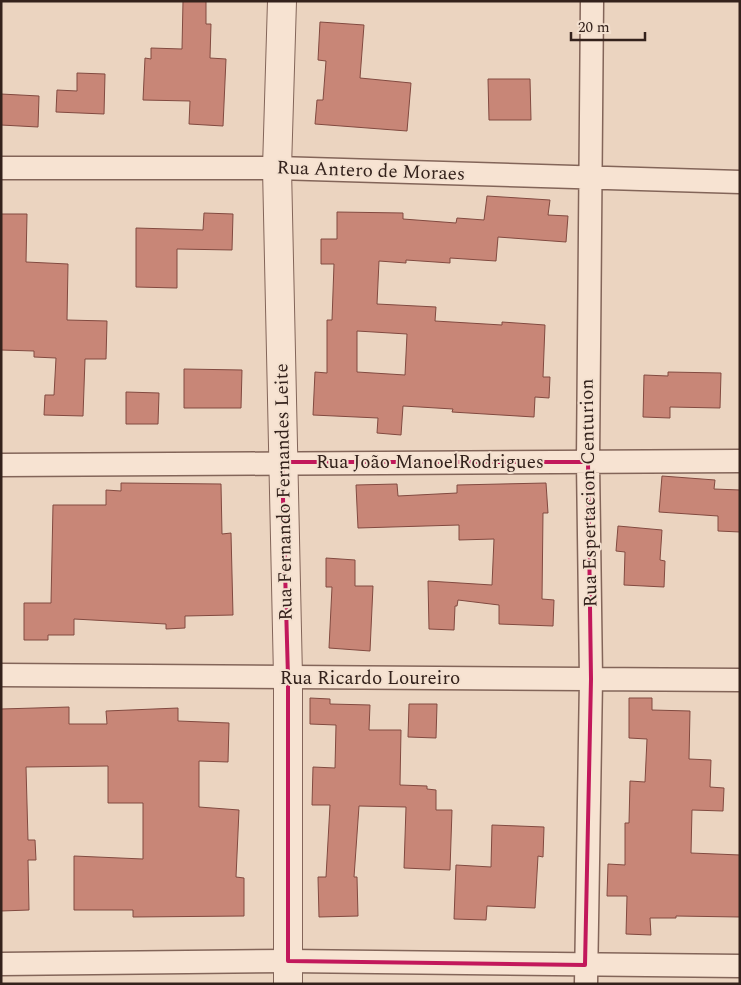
<svg xmlns="http://www.w3.org/2000/svg" width="741" height="985" font-family="Spectral,serif">
<style>
.building{fill:#c88677;stroke:#824a40;fill-rule:evenodd}
.lines{fill:none;stroke-linecap:round;stroke-linejoin:round}
.minor-casing{stroke:#836559;stroke-width:25}
.tertiary-casing{stroke:#836559;stroke-width:30}
.minor{stroke:#f7e3d2;stroke-width:22}
.tertiary{stroke:#f7e3d2;stroke-width:28}
.marked{fill:none;stroke:#c2185b;stroke-width:4;stroke-linejoin:round}
.labels{text-anchor:middle;dominant-baseline:central;stroke-width:4;stroke-linejoin:round;paint-order:stroke}
.street-label{font-size:19px;fill:#34221c;stroke:#f3e0cf}
</style>
<rect width="100%" height="100%" fill="#ebd4c0"/>
<path class="building" d="M 183,1 L 206,1 L 206,24 L 211,24 L 210,58 L 226,59 L 223,126 L 189,124 L 190,101 L 143,100 L 145,58 L 151,59 L 151,48 L 182,49 Z
M 320,22 L 364,25 L 360,78 L 411,83 L 407,131 L 315,124 L 317,100 L 323,100 L 326,61 L 318,60 Z
M 77,73 L 105,74 L 104,114 L 56,112 L 57,90 L 77,91 Z
M 488,79 L 530,79 L 531,120 L 489,120 Z
M 1,94 L 39,96 L 38,127 L 1,125 Z
M 487,196 L 550,200 L 548,215 L 568,216 L 566,242 L 498,237 L 496,261 L 450,258 L 450,263 L 406,260 L 406,263 L 379,261 L 377,304 L 436,307 L 435,321 L 502,325 L 502,322 L 545,325 L 543,377 L 550,377 L 549,398 L 535,397 L 534,417 L 452,412 L 453,409 L 403,406 L 401,435 L 377,433 L 378,418 L 313,415 L 315,372 L 327,373 L 327,320 L 332,320 L 334,264 L 321,264 L 321,239 L 337,239 L 337,212 L 403,213 L 403,219 L 456,223 L 457,218 L 484,220 ZM 357,331 L 407,334 L 405,375 L 357,372 Z
M 204,213 L 233,214 L 232,250 L 177,249 L 177,288 L 136,287 L 136,228 L 203,230 Z
M 1,214 L 27,214 L 26,262 L 68,264 L 67,320 L 107,321 L 106,359 L 85,359 L 83,416 L 44,415 L 45,395 L 54,395 L 56,358 L 34,357 L 34,351 L 1,350 Z
M 184,369 L 242,370 L 241,408 L 184,408 Z
M 668,372 L 721,373 L 720,408 L 670,407 L 670,418 L 643,417 L 644,375 L 668,376 Z
M 126,392 L 159,393 L 158,424 L 126,424 Z
M 662,476 L 715,480 L 714,489 L 740,490 L 740,532 L 718,531 L 718,516 L 659,512 Z
M 121,483 L 221,484 L 222,534 L 231,533 L 233,615 L 185,616 L 185,628 L 166,629 L 166,624 L 74,619 L 74,635 L 48,635 L 48,640 L 24,640 L 24,603 L 51,603 L 53,505 L 106,505 L 106,490 L 121,491 Z
M 546,483 L 548,513 L 543,513 L 542,599 L 554,600 L 553,626 L 499,624 L 499,605 L 458,600 L 457,606 L 455,606 L 454,630 L 429,629 L 428,581 L 492,585 L 494,539 L 459,540 L 459,525 L 358,528 L 356,485 L 397,484 L 398,496 L 457,493 L 457,485 Z
M 618,526 L 662,530 L 660,560 L 665,561 L 664,587 L 624,585 L 625,552 L 616,551 Z
M 326,558 L 355,560 L 355,586 L 373,586 L 370,651 L 329,648 L 332,587 L 326,587 Z
M 310,698 L 330,699 L 330,704 L 370,705 L 369,730 L 401,730 L 400,785 L 427,786 L 427,789 L 436,790 L 436,810 L 452,810 L 450,870 L 404,868 L 406,807 L 359,806 L 354,877 L 357,877 L 358,916 L 319,917 L 318,877 L 326,877 L 330,805 L 312,805 L 313,767 L 335,768 L 336,725 L 310,724 Z
M 629,698 L 652,698 L 652,710 L 690,711 L 689,759 L 711,760 L 710,787 L 724,788 L 723,811 L 692,810 L 691,853 L 740,855 L 740,917 L 676,916 L 676,918 L 650,918 L 651,935 L 626,934 L 627,896 L 607,896 L 608,864 L 625,865 L 625,823 L 629,823 L 630,781 L 645,782 L 647,739 L 629,738 Z
M 409,704 L 437,704 L 436,738 L 408,737 Z
M 69,707 L 69,724 L 107,724 L 106,711 L 178,708 L 178,721 L 229,723 L 228,762 L 199,761 L 199,807 L 239,810 L 236,877 L 244,878 L 244,916 L 133,917 L 133,910 L 74,910 L 74,856 L 143,859 L 143,803 L 108,803 L 108,766 L 26,767 L 28,840 L 35,840 L 36,860 L 28,860 L 29,910 L 1,911 L 1,709 Z
M 492,825 L 544,827 L 543,857 L 538,856 L 535,908 L 487,906 L 486,920 L 454,919 L 456,865 L 491,867 Z"/>
<g class="lines">
<defs>
<path id="minor" d="M 1,168 L 277,168 L 740,182
M 1,465 L 740,461
M 1,675 L 740,680
M 1,964 L 288,961 L 740,966
M 586,984 L 591,679 L 588,462 L 592,1"/>
<path id="tertiary" d="M 282,1 L 277,168 L 288,677 L 288,984"/>
</defs>
<use href="#minor" class="minor-casing"/>
<use href="#tertiary" class="tertiary-casing"/>
<use href="#minor" class="minor"/>
<use href="#tertiary" class="tertiary"/>
</g>
<path class="marked" d="M 282,462 L 588,462 L 591,679 L 585,965 L 288,961 L 288,677 Z"/>
<g class="labels">
<g class="street-label">
<text transform="translate(371 171) rotate(2)">Rua Antero de Moraes</text>
<text x="430" y="462">Rua João ManoelRodrigues</text>
<text transform="translate(284 492) rotate(-91)">Rua Fernando Fernandes Leite</text>
<text transform="translate(589 493) rotate(-91)">Rua Espertacion Centurion</text>
<text x="370" y="678">Rua Ricardo Loureiro</text>
</g>
</g>
<rect width="741" height="985" fill="none" stroke="#34221c" stroke-width="5"/>
<path d="M571 32v8h74v-8" fill="none" stroke="#34221c" stroke-width="2.5"/>
<text x="578" y="32" font-size="15" fill="#34221c" stroke="#f3e0cf" stroke-width="4" paint-order="stroke">20 m</text>
</svg>
